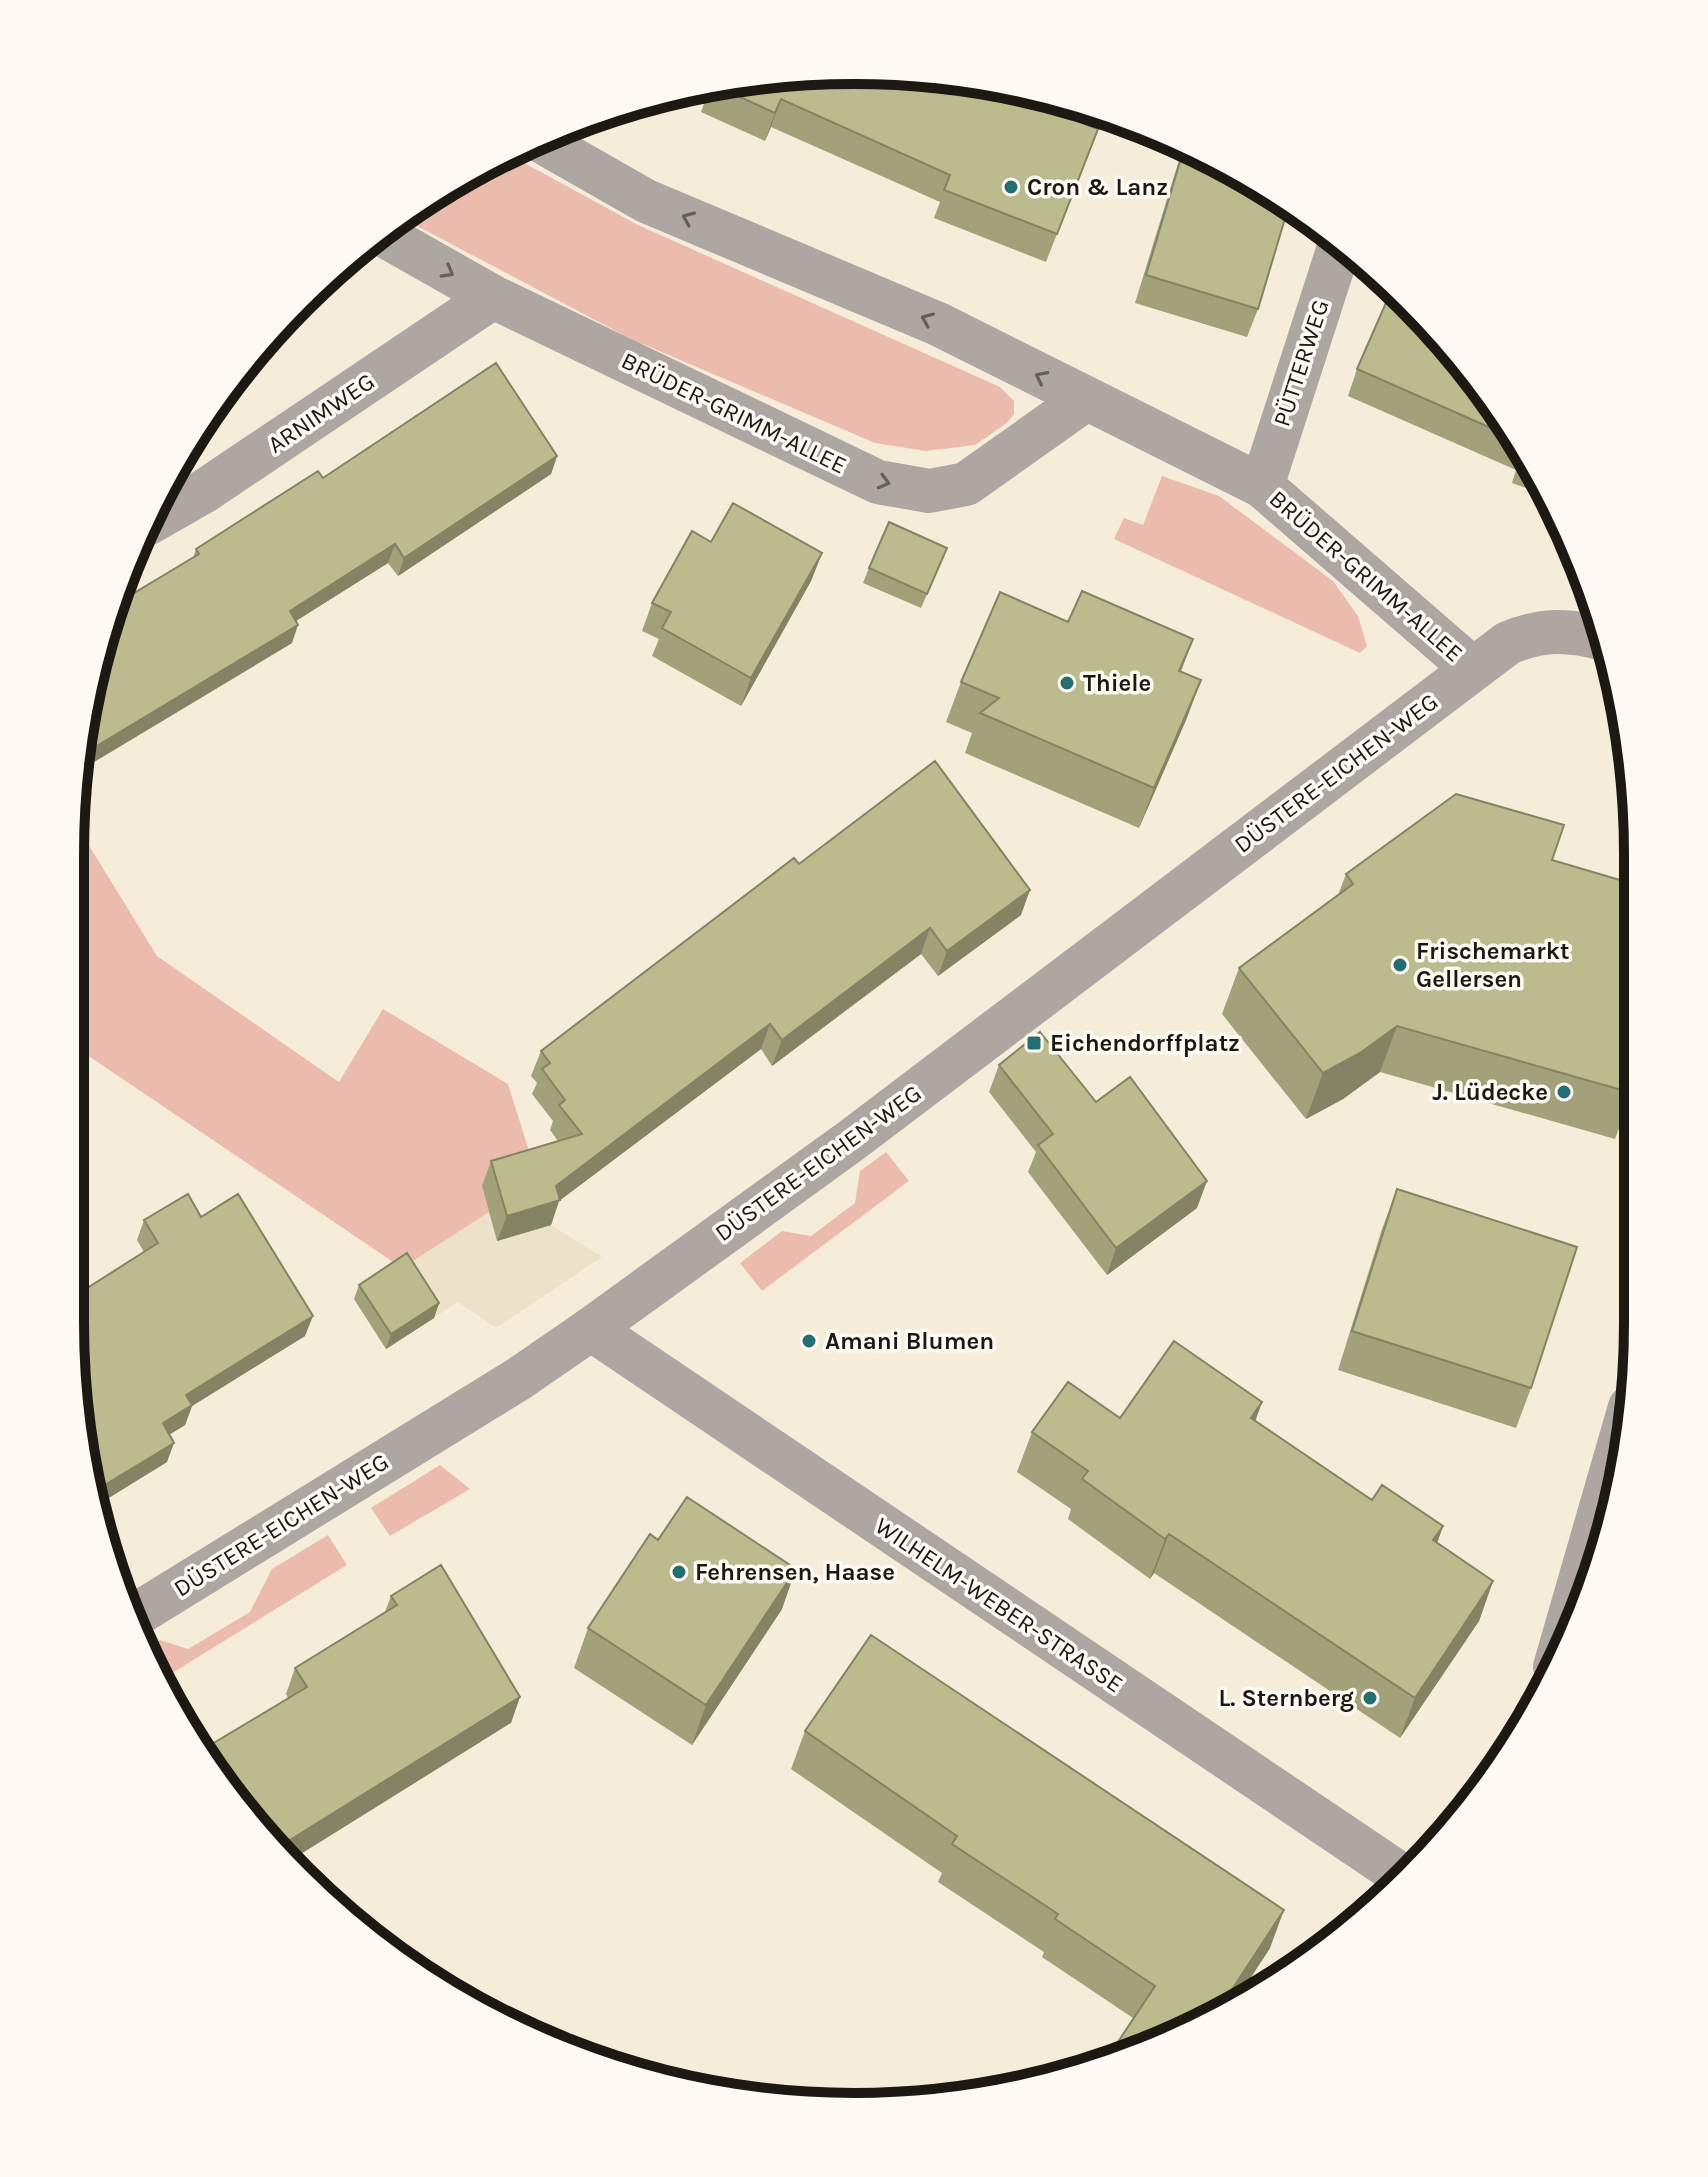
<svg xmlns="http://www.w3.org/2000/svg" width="1708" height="2177" font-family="Karla,sans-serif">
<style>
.built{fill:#eee1c9}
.green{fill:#ebbcad}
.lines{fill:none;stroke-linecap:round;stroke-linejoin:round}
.minor{stroke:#ada6a1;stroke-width:44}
.tertiary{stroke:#ada6a1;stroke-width:44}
.wall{fill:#a2a17a}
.shaded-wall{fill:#848363}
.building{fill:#bcbb8e;stroke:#848363;stroke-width:2}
.oneway{stroke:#64605a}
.poi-dot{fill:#226e70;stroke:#fefaf3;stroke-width:3}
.labels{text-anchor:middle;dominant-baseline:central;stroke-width:7;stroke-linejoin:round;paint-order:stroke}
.poi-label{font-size:24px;font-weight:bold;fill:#1c1913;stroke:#fefaf3;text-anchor:start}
.street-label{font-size:24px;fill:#1c1913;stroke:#fefaf3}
.rim{fill:none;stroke:#1c1913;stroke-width:10}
</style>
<rect width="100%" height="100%" fill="#f5ecda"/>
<path class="built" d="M 535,1170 L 551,1225 L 602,1257 L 496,1328 L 458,1302 L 386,1349 L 354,1299 L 482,1186 Z"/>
<path class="green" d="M 508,154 L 638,225 L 1000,387 L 1014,401 L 1014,414 L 1007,423 L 975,445 L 926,451 L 875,443 L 631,339 L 402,218 L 462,175 Z
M 1162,476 L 1219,496 L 1333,581 L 1358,616 L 1367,646 L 1360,653 L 1114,539 L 1124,518 L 1143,525 Z
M 72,818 L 157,956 L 339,1082 L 383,1009 L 508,1084 L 535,1170 L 482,1186 L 489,1212 L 402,1268 L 71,1044 Z
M 886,1152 L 909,1181 L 762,1291 L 740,1263 L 782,1231 L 811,1236 L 855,1203 L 860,1171 Z
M 440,1465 L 470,1489 L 390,1536 L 371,1508 Z
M 328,1535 L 347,1565 L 161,1680 L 147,1648 L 160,1640 L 188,1649 L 250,1612 L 272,1569 Z"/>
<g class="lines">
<path class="minor" d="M 539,140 L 646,201 L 938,324 L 1262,486 L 1473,669
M 380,233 L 493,297 L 878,482 L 929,491 L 966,484 L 1086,399
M 1262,486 L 1341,241
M 147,524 L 203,492 L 493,297
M 591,1329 L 1407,1879
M 1555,1667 L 1630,1407"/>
<path class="tertiary" d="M 134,1616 L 520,1378 L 591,1329 L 852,1140 L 1508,643 C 1542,629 1569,629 1604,639"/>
</g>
<path class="wall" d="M 751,77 L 1087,157 L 1046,262 L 934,218 L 940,202 L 771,127 L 765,141 L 701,112 L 710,86 Z
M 1184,144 L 1200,151 L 1258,309 L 1247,337 L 1135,303 Z
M 1443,337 L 1533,462 L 1548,496 L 1512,483 L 1516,470 L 1348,396 L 1357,369 Z
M 557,456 L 551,474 L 398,576 L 388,563 L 296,621 L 292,643 L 84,768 L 80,762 L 111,607 L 193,558 L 196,549 L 323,478 Z
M 711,542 L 822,553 L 811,581 L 741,706 L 652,656 L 659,639 L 642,631 L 652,603 Z
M 941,562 L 921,608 L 863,583 L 869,568 Z
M 1068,622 L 1193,639 L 1181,672 L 1201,680 L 1186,720 L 1139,828 L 965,753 L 972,733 L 946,722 L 961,682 Z
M 1552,860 L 1632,1093 L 1615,1139 L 1380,1072 L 1343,1099 L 1306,1119 L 1222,1014 L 1239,968 L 1338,895 L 1346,874 Z
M 799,864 L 1021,915 L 938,976 L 921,954 L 772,1066 L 761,1049 L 559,1201 L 551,1225 L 497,1241 L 482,1186 L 491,1161 L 558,1141 L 550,1130 L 553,1121 L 532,1094 L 537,1083 L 531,1076 L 541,1051 Z
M 999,1065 L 1096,1102 L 1197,1208 L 1107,1275 L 1028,1172 L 1036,1152 L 989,1092 Z
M 1397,1189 L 1531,1388 L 1516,1428 L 1338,1370 L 1382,1229 Z
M 201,1217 L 305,1336 L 192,1406 L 185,1425 L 170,1434 L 167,1462 L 94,1507 L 70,1323 L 144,1252 L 137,1240 L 144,1220 Z
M 359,1285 L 439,1303 L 434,1318 L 386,1349 L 354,1299 Z
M 1262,1402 L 1255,1421 L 1372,1500 L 1443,1526 L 1437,1543 L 1493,1581 L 1479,1621 L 1400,1738 L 1154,1573 L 1150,1579 L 1068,1519 L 1071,1509 L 1017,1472 L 1032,1432 L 1120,1418 Z
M 658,1540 L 782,1609 L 692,1745 L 574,1668 L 588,1628 Z
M 391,1596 L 511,1723 L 288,1698 L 286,1694 L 295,1668 L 385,1612 Z
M 805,1731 L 1270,1948 L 1231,2008 L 1108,2059 L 1110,2054 L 1133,2018 L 1042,1957 L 1044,1952 L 938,1882 L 942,1873 L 791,1769 Z"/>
<path class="shaded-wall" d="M 781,99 L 771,127 L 765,141 L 775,113 Z
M 557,456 L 551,474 L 398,576 L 404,558 Z
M 395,544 L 388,563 L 283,629 L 290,611 Z
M 822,553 L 811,581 L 741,706 L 751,678 Z
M 298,625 L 292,643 L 84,768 L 90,750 Z
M 1201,680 L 1186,720 L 1139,828 L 1154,788 Z
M 1030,890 L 1021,915 L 938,976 L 947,951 Z
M 930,928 L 921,954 L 772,1066 L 782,1040 Z
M 770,1024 L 761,1049 L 559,1201 L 551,1225 L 497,1241 L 507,1216 L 556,1186 Z
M 1397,1026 L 1380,1072 L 1343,1099 L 1306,1119 L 1323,1073 Z
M 1207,1181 L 1197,1208 L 1107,1275 L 1116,1248 Z
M 439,1303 L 434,1318 L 386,1349 L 391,1334 Z
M 313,1316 L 305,1336 L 192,1406 L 185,1425 L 156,1443 L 163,1423 L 186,1395 Z
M 1262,1402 L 1248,1441 L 1251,1418 Z
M 174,1443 L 167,1462 L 94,1507 L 94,1502 L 98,1489 Z
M 1443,1526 L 1429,1566 L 1433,1540 Z
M 1169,1534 L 1154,1573 L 1150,1579 L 1165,1539 Z
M 796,1569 L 782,1609 L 692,1745 L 706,1705 Z
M 1493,1581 L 1479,1621 L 1400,1738 L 1415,1698 Z
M 520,1697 L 511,1723 L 288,1862 L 277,1848 Z
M 1284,1910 L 1270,1948 L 1231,2008 L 1216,2014 Z"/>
<path class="building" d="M 905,72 L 986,85 L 1098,129 L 1057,234 L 944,190 L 950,175 L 781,99 L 775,113 L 714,85 L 751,77 Z
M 1185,145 L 1200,151 L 1289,205 L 1258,309 L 1146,275 Z
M 1392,289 L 1443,337 L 1516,439 L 1357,369 Z
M 496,363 L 557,456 L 404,558 L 395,544 L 290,611 L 298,625 L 90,750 L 84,740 L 111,607 L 199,554 L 196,549 L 318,471 L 323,478 Z
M 1524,449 L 1531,459 L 1522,456 Z
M 733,503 L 822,553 L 751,678 L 662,628 L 671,612 L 652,603 L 692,531 L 711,542 Z
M 889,522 L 947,548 L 927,594 L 869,568 Z
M 1082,591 L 1193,639 L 1179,671 L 1201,680 L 1154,788 L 980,713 L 999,698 L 961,682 L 1000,592 L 1068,622 Z
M 935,761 L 1030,890 L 947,951 L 930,928 L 782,1040 L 770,1024 L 556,1186 L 560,1200 L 507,1216 L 491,1161 L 582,1134 L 559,1105 L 565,1100 L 542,1069 L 550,1063 L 541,1051 L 794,858 L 799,864 Z
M 1456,794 L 1564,825 L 1552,860 L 1637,885 L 1637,1074 L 1632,1093 L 1397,1026 L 1360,1053 L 1323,1073 L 1239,968 L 1353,884 L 1346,874 Z
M 1040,1032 L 1096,1102 L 1130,1077 L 1207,1181 L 1116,1248 L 1038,1145 L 1053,1134 L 999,1065 Z
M 1397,1189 L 1577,1247 L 1531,1388 L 1352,1331 Z
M 188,1194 L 201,1217 L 238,1194 L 313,1316 L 186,1395 L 192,1405 L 163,1423 L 174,1443 L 98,1489 L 90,1475 L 70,1323 L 70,1299 L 158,1243 L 144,1220 Z
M 407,1253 L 439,1303 L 391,1334 L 359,1285 Z
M 1174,1341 L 1262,1402 L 1251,1418 L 1372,1500 L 1382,1485 L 1443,1526 L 1433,1540 L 1493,1581 L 1415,1698 L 1169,1534 L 1165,1539 L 1082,1479 L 1088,1471 L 1032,1432 L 1068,1382 L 1120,1418 Z
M 687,1497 L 796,1569 L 706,1705 L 588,1628 L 650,1534 L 658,1540 Z
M 441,1565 L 520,1697 L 277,1848 L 202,1750 L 307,1687 L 295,1668 L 397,1605 L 391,1596 Z
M 871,1635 L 1284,1910 L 1216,2014 L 1115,2056 L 1110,2054 L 1155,1986 L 1055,1919 L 1058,1914 L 952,1844 L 957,1836 L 805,1731 Z"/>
<defs><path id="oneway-chevron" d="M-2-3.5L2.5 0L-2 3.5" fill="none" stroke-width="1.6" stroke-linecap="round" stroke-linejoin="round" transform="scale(2)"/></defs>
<g class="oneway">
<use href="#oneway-chevron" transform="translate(688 218) rotate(-157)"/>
<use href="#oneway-chevron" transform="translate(448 272) rotate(29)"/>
<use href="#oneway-chevron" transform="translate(927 319) rotate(-157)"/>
<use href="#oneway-chevron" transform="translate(1041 377) rotate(-153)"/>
<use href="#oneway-chevron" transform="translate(884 482) rotate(15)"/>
</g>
<g class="poi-dot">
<circle cx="1011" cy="187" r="8"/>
<circle cx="1067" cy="683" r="8"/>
<circle cx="1400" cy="965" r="8"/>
<rect x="1026" y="1035" width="16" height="16" rx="4"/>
<circle cx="1564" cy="1092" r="8"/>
<circle cx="809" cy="1341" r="8"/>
<circle cx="679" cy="1572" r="8"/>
<circle cx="1370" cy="1698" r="8"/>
</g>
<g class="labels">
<g class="poi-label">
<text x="1027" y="187">Cron &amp; Lanz</text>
<text x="1083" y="683">Thiele</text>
<text x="1416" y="951">Frischemarkt<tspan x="1416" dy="28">Gellersen</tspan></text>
<text x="1050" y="1043">Eichendorffplatz</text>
<text x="1548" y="1092" text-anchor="end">J. Lüdecke</text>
<text x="825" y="1341">Amani Blumen</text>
<text x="695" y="1572">Fehrensen, Haase</text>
<text x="1354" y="1698" text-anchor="end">L. Sternberg</text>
</g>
<g class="street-label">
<text transform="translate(1301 363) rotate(-72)">PÜTTERWEG</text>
<text transform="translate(321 413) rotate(-34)">ARNIMWEG</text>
<text transform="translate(734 413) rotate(26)">BRÜDER-GRIMM-ALLEE</text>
<text transform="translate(1366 576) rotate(41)">BRÜDER-GRIMM-ALLEE</text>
<text transform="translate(1336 773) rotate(-37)">DÜSTERE-EICHEN-WEG</text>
<text transform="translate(818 1163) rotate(-36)">DÜSTERE-EICHEN-WEG</text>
<text transform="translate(281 1525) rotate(-32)">DÜSTERE-EICHEN-WEG</text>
<text transform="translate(999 1605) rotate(34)">WILHELM-WEBER-STRASSE</text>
</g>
</g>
<path d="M0 0H1708V2177H0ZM854 84H854A770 770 0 0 1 1624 854V1323A770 770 0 0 1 854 2093H854A770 770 0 0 1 84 1323V854A770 770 0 0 1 854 84Z" fill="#fefaf3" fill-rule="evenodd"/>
<path class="rim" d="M854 84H854A770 770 0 0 1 1624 854V1323A770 770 0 0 1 854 2093H854A770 770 0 0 1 84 1323V854A770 770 0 0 1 854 84Z"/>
</svg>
